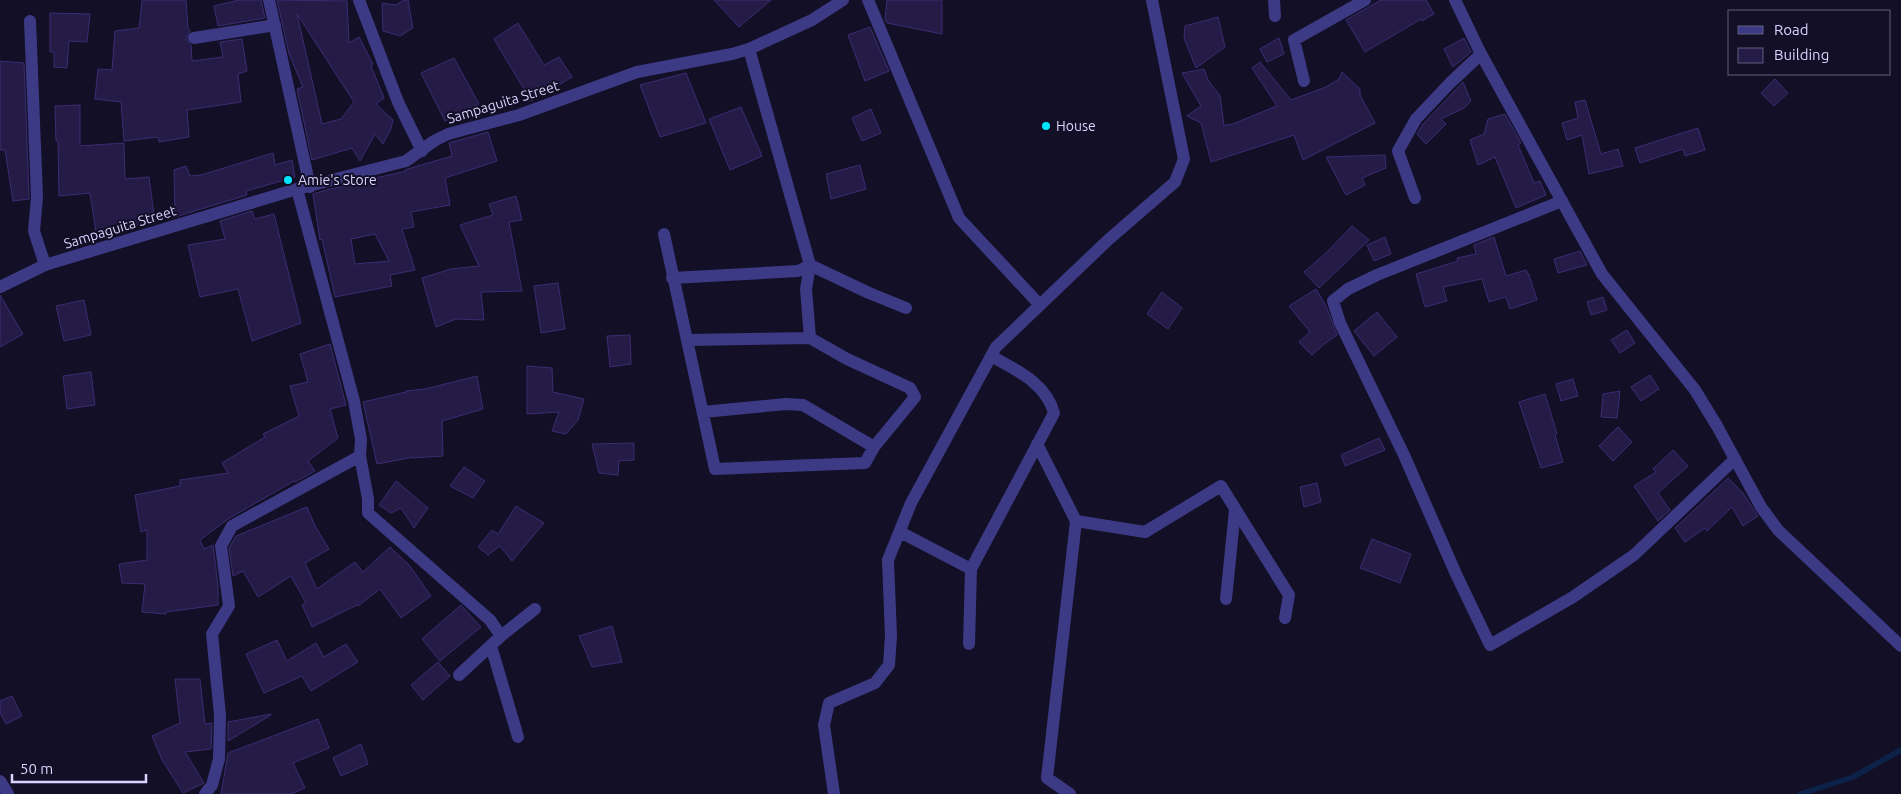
<svg xmlns="http://www.w3.org/2000/svg" width="1901" height="794" font-family="Ubuntu,sans-serif">
<style>
.lines{fill:none;stroke-linecap:round;stroke-linejoin:round}
.stream{stroke:#0c2248;stroke-width:5.5}
.building{fill:#241b47;stroke:#3b2d73;fill-rule:evenodd}
.minor{stroke:#3d3a85;stroke-width:12}
.tertiary{stroke:#3d3a85;stroke-width:12}
.poi-dot{fill:#00e5ff;stroke:#130f26;stroke-width:2}
.labels{text-anchor:middle;dominant-baseline:central;stroke-width:4;stroke-linejoin:round;paint-order:stroke}
.street-label{font-size:14px;fill:#d9d4ff;stroke:#130f26}
.poi-label{font-size:14px;fill:#d9d4ff;stroke:#130f26;text-anchor:start}
</style>
<rect width="100%" height="100%" fill="#130f26"/>
<g class="lines">
<path class="stream" d="M 1800,794 L 1853,777 L 1901,750"/>
</g>
<path class="building" d="M 142,0 L 186,0 L 188,29 L 190,31 L 186,39 L 191,45 L 192,61 L 223,57 L 220,42 L 242,39 L 247,71 L 238,74 L 241,102 L 187,110 L 189,137 L 159,142 L 158,137 L 124,141 L 121,102 L 95,99 L 98,69 L 112,70 L 115,31 L 139,28 Z
M 239,0 L 261,0 L 265,18 L 218,26 L 214,6 Z
M 277,0 L 347,1 L 349,43 L 359,37 L 373,64 L 371,66 L 384,98 L 376,104 L 393,120 L 391,129 L 383,144 L 375,134 L 360,161 L 352,148 L 312,160 L 297,89 L 303,87 L 289,54 ZM 297,14 L 354,102 L 341,119 L 322,124 Z
M 404,0 L 408,0 L 413,28 L 400,36 L 383,31 L 382,3 L 396,5 Z
M 714,0 L 771,0 L 739,27 Z
M 887,0 L 942,0 L 942,34 L 887,23 L 885,19 Z
M 1381,0 L 1426,0 L 1434,14 L 1422,21 L 1421,19 L 1365,52 L 1346,20 Z
M 50,13 L 90,14 L 87,42 L 69,41 L 67,68 L 54,67 L 54,52 L 50,52 Z
M 1218,17 L 1225,47 L 1196,68 L 1184,38 L 1185,26 Z
M 518,23 L 544,65 L 559,57 L 572,77 L 531,101 L 494,39 Z
M 870,27 L 889,71 L 865,81 L 848,35 Z
M 1279,38 L 1284,54 L 1267,62 L 1260,49 Z
M 1464,38 L 1471,52 L 1453,67 L 1444,49 Z
M 454,58 L 479,104 L 445,121 L 421,73 Z
M 0,61 L 24,63 L 29,197 L 29,199 L 13,201 L 5,150 L 0,150 Z
M 1260,62 L 1291,100 L 1326,87 L 1339,79 L 1342,72 L 1360,89 L 1360,95 L 1375,123 L 1303,160 L 1294,135 L 1211,162 L 1201,123 L 1187,116 L 1201,106 L 1182,73 L 1204,69 L 1208,80 L 1220,96 L 1224,126 L 1229,124 L 1230,125 L 1277,106 L 1252,68 Z
M 686,73 L 706,123 L 660,137 L 640,85 Z
M 1775,79 L 1788,93 L 1774,106 L 1761,93 Z
M 1463,82 L 1471,101 L 1464,108 L 1441,119 L 1446,124 L 1426,144 L 1417,134 L 1423,124 Z
M 1585,100 L 1601,154 L 1618,149 L 1623,166 L 1589,174 L 1582,135 L 1567,140 L 1562,123 L 1578,118 L 1575,102 Z
M 80,105 L 80,146 L 124,143 L 125,179 L 149,177 L 155,222 L 96,232 L 90,193 L 59,196 L 58,141 L 56,141 L 55,106 Z
M 741,107 L 762,156 L 730,170 L 709,119 Z
M 871,109 L 881,133 L 862,141 L 852,118 Z
M 1505,114 L 1521,143 L 1518,145 L 1534,183 L 1540,181 L 1546,195 L 1516,208 L 1495,157 L 1478,165 L 1470,140 L 1484,134 L 1488,119 Z
M 1698,128 L 1705,150 L 1685,156 L 1683,149 L 1640,163 L 1635,148 Z
M 488,132 L 497,161 L 445,178 L 450,205 L 411,212 L 414,227 L 402,229 L 415,270 L 390,275 L 392,286 L 335,297 L 322,239 L 320,240 L 313,194 L 330,189 L 364,183 L 363,181 L 406,171 L 405,170 L 411,168 L 452,156 L 449,143 ZM 375,234 L 389,261 L 355,264 L 351,239 Z
M 273,153 L 275,165 L 292,160 L 295,177 L 246,191 L 247,195 L 175,217 L 174,170 L 186,166 L 190,176 L 201,175 Z
M 1385,155 L 1386,168 L 1362,178 L 1365,185 L 1346,195 L 1326,157 Z
M 860,165 L 866,189 L 831,199 L 826,174 Z
M 516,196 L 522,220 L 509,222 L 522,291 L 481,292 L 484,320 L 456,319 L 436,327 L 422,278 L 451,269 L 479,266 L 460,225 L 493,215 L 489,204 Z
M 252,211 L 255,219 L 274,214 L 301,323 L 252,341 L 238,289 L 200,297 L 188,245 L 225,239 L 220,221 Z
M 1352,226 L 1369,240 L 1319,288 L 1304,272 L 1326,253 Z
M 1385,237 L 1391,254 L 1374,261 L 1367,245 Z
M 1494,237 L 1506,276 L 1526,270 L 1529,275 L 1537,300 L 1510,309 L 1506,297 L 1489,302 L 1482,279 L 1443,287 L 1447,301 L 1425,307 L 1416,274 L 1458,261 L 1457,258 L 1476,254 L 1474,245 Z
M 1580,251 L 1587,265 L 1558,273 L 1554,259 Z
M 558,283 L 565,329 L 541,333 L 534,286 Z
M 1316,289 L 1326,306 L 1337,335 L 1323,345 L 1312,355 L 1299,342 L 1310,332 L 1289,306 Z
M 1162,292 L 1182,308 L 1168,329 L 1147,314 Z
M 0,295 L 23,334 L 0,347 Z
M 1603,297 L 1607,310 L 1591,315 L 1587,302 Z
M 84,300 L 91,335 L 64,341 L 56,306 Z
M 1377,312 L 1397,337 L 1374,356 L 1354,331 Z
M 1627,330 L 1635,343 L 1620,353 L 1611,340 Z
M 630,335 L 631,364 L 610,367 L 607,336 Z
M 330,344 L 346,405 L 330,409 L 338,438 L 308,461 L 315,471 L 295,482 L 294,481 L 228,519 L 200,540 L 204,549 L 213,545 L 218,585 L 218,605 L 166,612 L 166,614 L 142,612 L 145,584 L 122,583 L 119,564 L 147,560 L 147,530 L 141,532 L 135,495 L 180,486 L 180,480 L 228,473 L 222,463 L 265,437 L 263,434 L 299,416 L 290,386 L 308,382 L 300,354 Z
M 527,366 L 552,368 L 553,392 L 584,399 L 578,420 L 566,434 L 552,431 L 559,412 L 527,414 Z
M 91,372 L 95,405 L 67,409 L 63,376 Z
M 1650,375 L 1659,389 L 1641,401 L 1631,387 Z
M 477,376 L 483,409 L 442,421 L 443,456 L 413,458 L 414,457 L 377,464 L 363,402 L 406,392 L 406,391 L 425,389 Z
M 1573,379 L 1578,396 L 1561,401 L 1556,384 Z
M 1620,391 L 1617,418 L 1601,417 L 1603,394 Z
M 1545,394 L 1557,434 L 1555,435 L 1563,462 L 1541,468 L 1519,402 Z
M 1618,427 L 1632,442 L 1613,461 L 1599,446 Z
M 1379,438 L 1385,450 L 1345,466 L 1341,455 Z
M 634,443 L 634,460 L 619,461 L 618,475 L 599,473 L 592,444 Z
M 1673,450 L 1688,466 L 1658,493 L 1670,510 L 1658,521 L 1634,486 L 1656,472 L 1653,469 Z
M 464,467 L 485,481 L 473,498 L 450,486 Z
M 1728,478 L 1743,493 L 1758,516 L 1743,526 L 1732,507 L 1707,531 L 1705,528 L 1685,542 L 1675,528 Z
M 396,481 L 428,508 L 414,528 L 401,508 L 391,513 L 379,505 Z
M 1317,483 L 1321,502 L 1304,507 L 1300,487 Z
M 516,506 L 544,523 L 512,561 L 500,546 L 488,555 L 478,547 L 492,530 L 498,534 Z
M 307,507 L 315,526 L 329,549 L 305,563 L 317,589 L 355,562 L 363,572 L 390,547 L 409,565 L 431,596 L 401,618 L 380,589 L 358,606 L 357,605 L 312,627 L 302,605 L 306,603 L 291,576 L 258,597 L 243,571 L 233,576 L 229,548 L 236,536 Z
M 1372,539 L 1411,554 L 1400,583 L 1360,568 Z
M 461,605 L 481,627 L 440,661 L 422,639 Z
M 612,626 L 622,662 L 592,667 L 579,636 Z
M 277,640 L 287,661 L 316,643 L 324,657 L 346,644 L 358,662 L 311,691 L 302,676 L 264,693 L 246,654 Z
M 438,662 L 450,676 L 423,700 L 411,685 Z
M 175,679 L 200,679 L 205,724 L 212,723 L 212,724 L 211,749 L 185,752 L 204,783 L 183,793 L 162,760 L 152,736 L 180,723 Z
M 12,696 L 22,716 L 6,724 L 0,713 L 0,701 Z
M 271,714 L 271,715 L 228,741 L 228,722 Z
M 318,719 L 329,748 L 293,763 L 305,788 L 291,794 L 221,794 L 228,753 Z
M 361,744 L 368,764 L 341,776 L 333,758 Z"/>
<g class="lines">
<path class="minor" d="M 269,0 L 310,187
M 359,0 L 398,102 L 422,151
M 868,0 L 959,218 L 1039,304
M 1274,0 L 1275,16
M 30,21 L 37,197 L 34,231 L 45,265
M 194,38 L 275,25
M 749,49 L 810,265 L 806,289 L 810,338
M 1304,81 L 1294,40 L 1365,0
M 1415,198 L 1398,151 L 1416,119 L 1450,83 L 1481,54
M 1562,201 L 1377,275 L 1348,289 L 1333,301 L 1340,323 L 1404,455 L 1456,574 L 1490,645 L 1573,597 L 1634,555 L 1735,459
M 664,234 L 715,469 L 865,463 L 874,447 L 915,397 L 910,388 L 847,359 L 810,338 L 687,340
M 672,278 L 798,271 L 810,265 L 869,293 L 906,308
M 703,412 L 786,404 L 803,405 L 874,447
M 1037,444 L 1076,521 L 1047,778 L 1070,794
M 360,456 L 368,499 L 368,513 L 490,620 L 501,636
M 1076,521 L 1145,532 L 1221,486 L 1289,595 L 1285,618
M 900,532 L 971,569
M 1226,599 L 1235,510
M 969,644 L 971,569 L 1054,413 C 1046,383 1016,370 991,356
M 491,646 L 518,737
M 459,675 L 501,636 L 535,609
M 205,794 L 212,785 L 219,759 L 220,715 L 212,634 L 229,606 L 221,546 L 232,526 L 360,456 L 361,439 L 354,401 L 297,189
M 834,794 L 824,725 L 829,703 L 875,683 L 889,665 L 891,636 L 888,560 L 911,503 L 996,347 L 1108,240 L 1175,182 L 1184,159 L 1152,0"/>
<path class="tertiary" d="M 1455,0 L 1481,54 L 1602,274 L 1695,390 L 1717,426 L 1761,507 L 1778,530 L 1901,646
M 0,287 L 45,265 L 297,189 L 406,161 L 434,141 L 448,134 L 519,115 L 637,72 L 732,54 L 749,49 L 812,20 L 843,0
M 0,781 L 8,794"/>
</g>
<g class="poi-dot">
<circle cx="1046" cy="126" r="5"/>
<circle cx="288" cy="180" r="5"/>
</g>
<g class="labels">
<g class="street-label">
<text transform="translate(503 102) rotate(-17)">Sampaguita Street</text>
<text transform="translate(120 227) rotate(-17)">Sampaguita Street</text>
</g>
<g class="poi-label">
<text x="1056" y="126">House</text>
<text x="298" y="180">Amie's Store</text>
</g>
</g>
<rect x="1728" y="10" width="162" height="65" fill="#130f26" stroke="#625e7d"/>
<rect x="1738" y="26" width="25" height="8" fill="#3d3a85" stroke="#625e7d"/>
<text x="1774" y="35" font-size="15" fill="#d9d4ff">Road</text>
<rect x="1738" y="48" width="25" height="15" fill="#241b47" stroke="#625e7d"/>
<text x="1774" y="60" font-size="15" fill="#d9d4ff">Building</text>
<path d="M12 774v8h134v-8" fill="none" stroke="#d9d4ff" stroke-width="2.5"/>
<text x="20" y="774" font-size="15" fill="#d9d4ff" stroke="#130f26" stroke-width="4" paint-order="stroke">50 m</text>
</svg>
